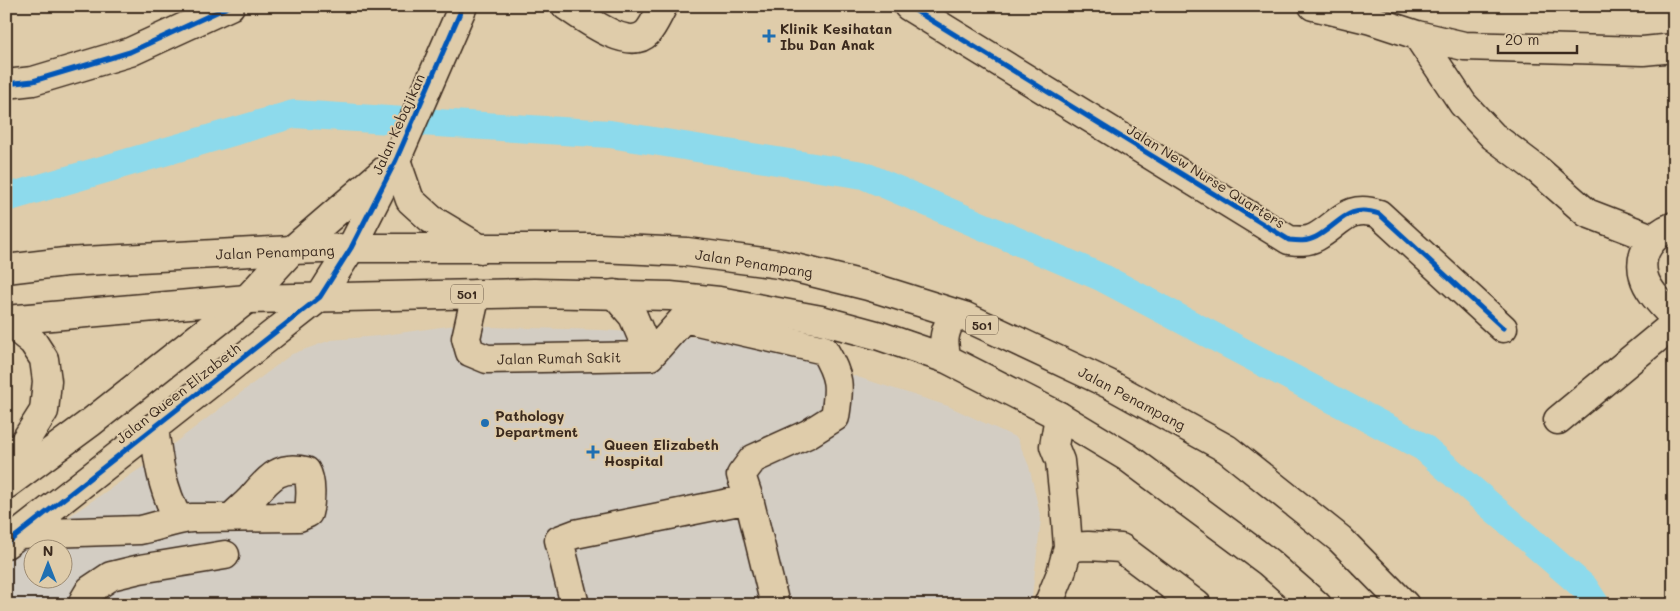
<svg xmlns="http://www.w3.org/2000/svg" width="1680" height="611" font-family="Mali,sans-serif">
<style>
.built{fill:#d3cdc3;fill-rule:evenodd}
.lines{fill:none;stroke-linecap:round;stroke-linejoin:round}
.canal{stroke:#8ddaec;stroke-width:28}
.minor-casing{stroke:#3b2a1e;stroke-width:31}
.major-casing{stroke:#3b2a1e;stroke-width:31}
.minor{stroke:#dfccaa;stroke-width:28}
.major{stroke:#dfccaa;stroke-width:28}
.cycleway-casing{stroke:#dfccaa;stroke-width:8}
.cycleway{stroke:#0057b8;stroke-width:5}
.poi-dot{fill:#1f6fb2;stroke:#dfccaa;stroke-width:2}
.labels{text-anchor:middle;dominant-baseline:central;stroke-width:4;stroke-linejoin:round;paint-order:stroke}
.shield{fill:#dfccaa;stroke:#6c5b48;stroke-width:1}
.shield-label{font-size:12px;font-weight:bold;fill:#3b2a1e}
.poi-label{font-size:14px;font-weight:bold;fill:#3b2a1e;stroke:#dfccaa;text-anchor:start}
.street-label{font-size:14px;fill:#3b2a1e;stroke:#dfccaa}
</style>
<rect width="100%" height="100%" fill="#dfccaa"/>
<filter id="ink" filterUnits="userSpaceOnUse"><feTurbulence type="fractalNoise" baseFrequency=".02" numOctaves="2"/><feDisplacementMap in="SourceGraphic" scale="10" xChannelSelector="R" yChannelSelector="G"/><feConvolveMatrix kernelMatrix="1 2 1 2 8 2 1 2 1" color-interpolation-filters="sRGB"/></filter>
<g filter="url(#ink)">
<path class="built" d="M 469,323 L 489,327 L 602,330 L 700,337 L 795,357 L 948,406 L 1017,438 L 1029,466 L 1041,519 L 1031,605 L 6,605 L 6,559 L 10,556 L 144,466 L 292,354 L 331,340 L 378,336 ZM 32,548 L 62,548 L 62,578 L 32,578 Z"/>
<g class="lines">
<path class="canal" d="M 6,198 L 294,114 L 610,134 L 863,175 L 1103,278 L 1423,447 L 1584,587 L 1596,605"/>
<defs>
<path id="minor" d="M 566,6 C 583,17 628,52 647,33 C 653,27 658,15 663,6
M 908,6 L 1289,240 C 1298,241 1307,242 1316,237 C 1340,224 1347,203 1379,214 L 1503,328
M 1313,6 L 1371,20 L 1417,35 L 1464,46 L 1643,51 L 1674,48
M 1417,35 L 1463,104 L 1493,136 L 1538,170 L 1587,213 L 1652,238
M 6,84 L 33,81 L 130,52 L 230,6
M 1674,226 C 1653,234 1637,253 1644,277 C 1648,292 1664,306 1674,318
M 476,294 L 466,338 L 470,352 L 487,359 L 650,356
M 614,294 L 633,316 L 650,356 L 684,318 L 824,350 C 840,377 840,386 835,417 L 808,434 L 753,459 L 741,475 L 749,499 L 775,605
M 1558,420 L 1674,324
M 154,427 C 158,461 162,488 178,519
M 6,485 L 90,423 L 247,299 L 292,250 L 385,170
M 19,534 L 140,530 C 158,527 174,519 192,518 L 299,517 L 308,513 C 311,502 312,481 306,471 C 277,464 267,481 250,500 C 244,506 238,511 232,517
M 6,544 L 320,297 L 351,248 L 396,160 L 463,6
M 1068,547 L 1088,546 L 1121,548 L 1197,605
M 83,605 L 84,600 L 90,590 L 111,576 L 140,569 L 225,555
M 575,605 L 559,540 L 575,534 L 749,499
M 1048,605 L 1061,573 L 1068,547 L 1066,519 L 1060,461 L 1054,446 L 1059,416"/>
<path id="major" d="M 396,160 L 410,200 L 431,219 L 481,249
M 6,269 L 65,262 L 292,250 L 351,248 L 599,248 L 687,252 L 779,264 L 868,286 L 964,316 L 1109,384 L 1227,449 L 1340,539 L 1405,605
M 6,320 L 247,299 L 534,293 L 670,296 L 719,301 L 821,320 L 880,336 L 947,359 L 1059,416 L 1127,457 L 1268,562 L 1317,605
M 6,326 L 18,330 L 33,342 L 44,359 L 47,381 L 44,411 L 6,471
M 947,359 C 943,343 943,334 951,320 L 964,316"/>
</defs>
<use href="#minor" class="minor-casing"/>
<use href="#major" class="major-casing"/>
<use href="#minor" class="minor"/>
<use href="#major" class="major"/>
<defs>
<path id="cycleway" d="M 908,6 L 1289,240 C 1298,241 1307,242 1316,237 C 1340,224 1347,203 1379,214 L 1503,328
M 6,84 L 33,81 L 130,52 L 230,6
M 6,544 L 320,297 L 351,248 L 396,160 L 463,6"/>
</defs>
<use href="#cycleway" class="cycleway-casing"/>
<use href="#cycleway" class="cycleway"/>
</g>
</g>
<g class="poi-dot">
<path d="M766.5 28.5h5v5h5v5h-5v5h-5v-5h-5v-5h5z"/>
<circle cx="485" cy="423" r="5"/>
<path d="M590.5 444.5h5v5h5v5h-5v5h-5v-5h-5v-5h5z"/>
</g>
<g class="labels">
<g class="shield">
<rect x="451" y="284.5" width="32" height="19" rx="4"/>
<rect x="966" y="315.5" width="32" height="19" rx="4"/>
</g>
<g class="shield-label">
<text x="467" y="294">501</text>
<text x="982" y="325">501</text>
</g>
<g class="poi-label">
<text x="780" y="28">Klinik Kesihatan<tspan x="780" dy="16">Ibu Dan Anak</tspan></text>
<text x="495" y="415">Pathology<tspan x="495" dy="16">Department</tspan></text>
<text x="604" y="444">Queen Elizabeth<tspan x="604" dy="16">Hospital</tspan></text>
</g>
<g class="street-label">
<text transform="translate(398 124) rotate(-66)">Jalan Kebajikan</text>
<text transform="translate(1206 176) rotate(32)">Jalan New Nurse Quarters</text>
<text transform="translate(275 252) rotate(-2)">Jalan Penampang</text>
<text transform="translate(754 263) rotate(9)">Jalan Penampang</text>
<text transform="translate(559 358) rotate(-1)">Jalan Rumah Sakit</text>
<text transform="translate(178 393) rotate(-38)">Jalan Queen Elizabeth</text>
<text transform="translate(1132 398) rotate(28)">Jalan Penampang</text>
</g>
</g>
<rect width="1680" height="611" fill="none" stroke="#dfccaa" stroke-width="25"/>
<rect x="12" y="12" width="1655" height="586" fill="none" stroke="#3b2a1e" stroke-width="2" filter="url(#ink)"/>
<g transform="translate(48 564)"><circle r="24" fill="#dfccaa" stroke="#9d8b72"/>
<path d="M0-4L9 19L0 12L-9 19Z" fill="#1f6fb2"/>
<text y="-8" font-size="14" font-weight="bold" text-anchor="middle" fill="#3b2a1e">N</text>
</g>
<path d="M1498 45v8h79v-8" fill="none" stroke="#3b2a1e" stroke-width="2.5"/>
<text x="1505" y="45" font-size="15" fill="#3b2a1e" stroke="#dfccaa" stroke-width="4" paint-order="stroke">20 m</text>
</svg>
